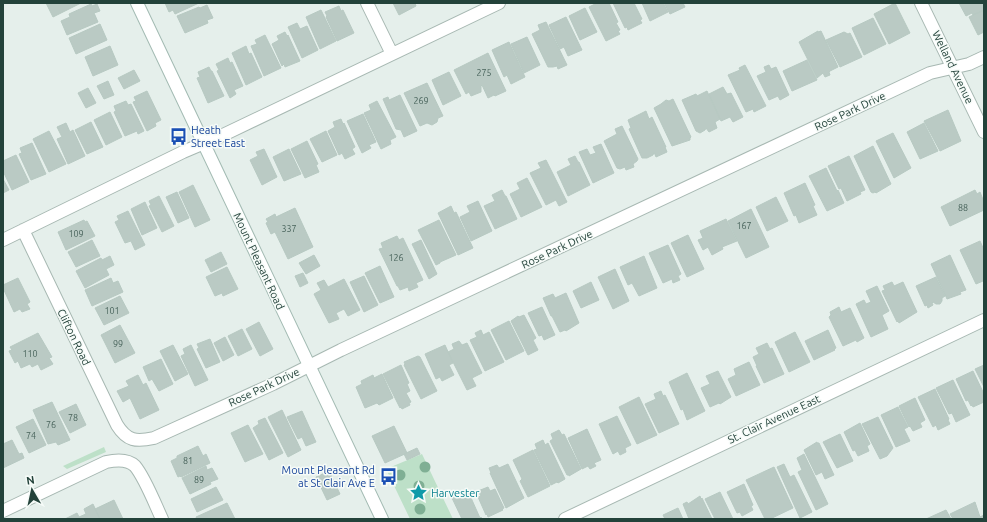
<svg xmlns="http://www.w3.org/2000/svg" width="987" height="522" font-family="Ubuntu,sans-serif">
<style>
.green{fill:#bde0c8}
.building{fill:#bacac4;stroke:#b7c9c2}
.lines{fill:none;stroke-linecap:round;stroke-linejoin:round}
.street-casing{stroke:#a7b8b2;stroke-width:14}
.secondary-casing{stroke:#a3bbb3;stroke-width:14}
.street{stroke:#fff;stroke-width:12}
.secondary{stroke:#fff;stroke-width:12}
.tree{fill:#7faf94}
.labels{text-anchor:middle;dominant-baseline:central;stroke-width:3;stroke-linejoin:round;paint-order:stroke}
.number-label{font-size:9px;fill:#49645c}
.street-label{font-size:11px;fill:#23423a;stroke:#f6fbf8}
.transit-label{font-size:11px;fill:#164399;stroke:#f6fbf8;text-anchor:start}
.culture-label{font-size:11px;fill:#0d838f;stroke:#f6fbf8;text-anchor:start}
</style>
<rect width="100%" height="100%" fill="#e5efeb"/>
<path class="green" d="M 104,447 L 106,452 L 67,469 L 63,466 Z
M 422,454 L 453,519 L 410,519 L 386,469 Z"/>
<path class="building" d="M 46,3 L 81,3 L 53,17 Z
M 165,3 L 199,3 L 175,14 L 173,10 L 169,12 Z
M 393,3 L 415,3 L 416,6 L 399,15 Z
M 597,3 L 609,3 L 618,22 L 616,23 L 620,30 L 618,31 L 620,34 L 606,41 L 589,7 Z
M 613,3 L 634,3 L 642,19 L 640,20 L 642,23 L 628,30 L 627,27 L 625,28 Z
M 642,3 L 663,3 L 668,12 L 650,21 Z
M 664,3 L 683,3 L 685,7 L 670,14 Z
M 895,3 L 910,33 L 889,44 L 874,14 Z
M 959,3 L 984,3 L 984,10 L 973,15 L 972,13 L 966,16 Z
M 91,4 L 92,6 L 97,4 L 100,11 L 94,13 L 98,22 L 67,35 L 61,21 L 70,17 L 69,14 Z
M 207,5 L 213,18 L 207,20 L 208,23 L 185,33 L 177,16 L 199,7 L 200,8 Z
M 339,6 L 341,11 L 343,10 L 354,33 L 337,41 L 326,17 L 327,16 L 325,12 Z
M 585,8 L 597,32 L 580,40 L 569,16 Z
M 321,10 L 336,41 L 320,49 L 306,17 Z
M 984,10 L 984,32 L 978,35 L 969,17 Z
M 566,17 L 582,50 L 568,56 L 564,47 L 560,49 L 549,25 Z
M 873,18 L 886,44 L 864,55 L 852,28 Z
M 546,22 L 567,65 L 558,69 L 557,66 L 553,67 L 548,67 L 532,34 L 540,30 L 538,25 Z
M 297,23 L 300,29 L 307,26 L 318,50 L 302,58 L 288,27 Z
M 100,24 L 107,40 L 76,54 L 69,38 Z
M 818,31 L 818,32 L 821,31 L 838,67 L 830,71 L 829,72 L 830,75 L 825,77 L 823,73 L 817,78 L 799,42 Z
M 285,32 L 287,36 L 288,35 L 300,61 L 285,67 L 284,64 L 282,66 L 272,44 L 279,40 L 277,36 Z
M 844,32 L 848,34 L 850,33 L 862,57 L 840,67 L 826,40 Z
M 265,35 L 281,68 L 264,76 L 251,46 L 257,44 L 255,40 Z
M 527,37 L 540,65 L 524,73 L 511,44 Z
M 509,42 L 525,77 L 511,84 L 507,75 L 504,77 L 492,50 Z
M 110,46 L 118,65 L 93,76 L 85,57 Z
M 246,46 L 249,54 L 251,53 L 262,77 L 246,85 L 232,53 Z
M 488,53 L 506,91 L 495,96 L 494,95 L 488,98 L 482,85 L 481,86 L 481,92 L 471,96 L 469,92 L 466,94 L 454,70 Z
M 228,58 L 230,63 L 232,62 L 243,86 L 234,90 L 236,94 L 230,98 L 217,71 L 219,70 L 216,64 Z
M 807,60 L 817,80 L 792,91 L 783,71 Z
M 745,65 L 766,106 L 754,112 L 753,109 L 746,112 L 728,75 L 740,70 L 739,68 Z
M 769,65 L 771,69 L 776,67 L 789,95 L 780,100 L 778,96 L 769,100 L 757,76 L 766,72 L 764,67 Z
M 209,67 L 211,71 L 212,71 L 224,96 L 208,103 L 197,78 L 200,77 L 198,72 Z
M 134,70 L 140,81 L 124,89 L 118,78 Z
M 449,72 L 461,96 L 443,105 L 432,80 Z
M 108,81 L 114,95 L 104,99 L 97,86 Z
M 427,83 L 443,116 L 438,118 L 437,122 L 432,125 L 427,123 L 420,126 L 404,93 Z
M 723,87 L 727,94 L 731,93 L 743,117 L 733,122 L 730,117 L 721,121 L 709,94 Z
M 88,88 L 96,103 L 86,108 L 78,93 Z
M 147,91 L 161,120 L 155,123 L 156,126 L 147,131 L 133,102 L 136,101 L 134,97 Z
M 707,91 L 720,119 L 715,122 L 717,128 L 709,132 L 706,128 L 705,130 L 700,133 L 696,131 L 682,100 L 696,94 L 697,96 Z
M 400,95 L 417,131 L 404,137 L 401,130 L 396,129 L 383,99 L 388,97 L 389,100 Z
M 673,99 L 691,137 L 690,138 L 690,140 L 672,146 L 654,108 L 661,104 L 666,100 L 669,101 Z
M 126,101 L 128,105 L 131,104 L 144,131 L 138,134 L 137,131 L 125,136 L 114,112 L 116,111 L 114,106 Z
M 377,101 L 396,137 L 390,140 L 391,144 L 381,149 L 364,113 L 371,110 L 369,105 Z
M 948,110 L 961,141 L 940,151 L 924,121 Z
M 646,111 L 649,119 L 652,117 L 666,147 L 665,147 L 667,152 L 656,157 L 654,152 L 653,155 L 647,158 L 642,158 L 629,129 L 631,128 L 628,120 Z
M 110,112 L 122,137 L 106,145 L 94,120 Z
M 363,114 L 376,142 L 369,145 L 371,148 L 362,153 L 347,121 Z
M 341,119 L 343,124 L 344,123 L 355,147 L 352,149 L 355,154 L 345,159 L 342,153 L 339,155 L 328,131 L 335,127 L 333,122 Z
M 91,122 L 103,147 L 87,154 L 75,130 Z
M 66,123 L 70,132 L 73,130 L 85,156 L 68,164 L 57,139 L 62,137 L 57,127 Z
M 924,123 L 938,151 L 920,159 L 907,132 Z
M 622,126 L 638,159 L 637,161 L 633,164 L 634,167 L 626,170 L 625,167 L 620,169 L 617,168 L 604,141 L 617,134 L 615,129 Z
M 49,131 L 66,164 L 49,172 L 33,139 Z
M 326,131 L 337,155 L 322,162 L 310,139 Z
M 893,133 L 911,168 L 894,178 L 876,141 Z
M 307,141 L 318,164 L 316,165 L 319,172 L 305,178 L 291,149 Z
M 32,143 L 46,174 L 31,180 L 19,154 L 22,153 L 20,148 Z
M 601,144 L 614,173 L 593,183 L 579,152 L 587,149 L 590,155 L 596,153 L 593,147 Z
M 873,146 L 891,184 L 876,193 L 875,192 L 873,193 L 871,192 L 854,156 Z
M 264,149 L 277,177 L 262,185 L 250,160 L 258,156 L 256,152 Z
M 289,149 L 301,174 L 284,181 L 273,157 Z
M 16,155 L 29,182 L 12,190 L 3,171 L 3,161 Z
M 575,156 L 578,162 L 579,162 L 590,185 L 568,196 L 557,172 L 571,165 L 568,159 Z
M 849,156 L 865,190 L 860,192 L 861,194 L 847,201 L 841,188 L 839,189 L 828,166 Z
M 546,160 L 567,202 L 559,206 L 556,200 L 546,205 L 530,173 L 541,168 L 538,163 Z
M 826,168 L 837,191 L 838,190 L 844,203 L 827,211 L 809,176 Z
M 527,178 L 542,207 L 521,217 L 510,194 L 520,189 L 517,183 Z
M 3,179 L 9,190 L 3,193 Z
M 805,183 L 815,205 L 813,206 L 817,215 L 799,223 L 796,215 L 794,216 L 784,193 Z
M 193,185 L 210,220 L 195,227 L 179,192 Z
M 502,190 L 505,196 L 506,196 L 517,219 L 495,229 L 484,206 L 495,201 L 492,195 Z
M 975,190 L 977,194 L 980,192 L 984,202 L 984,210 L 950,226 L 941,207 Z
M 177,192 L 189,218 L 178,223 L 166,197 Z
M 159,196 L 174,226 L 162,232 L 149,206 L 151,205 L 149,201 Z
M 776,197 L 788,221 L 767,231 L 756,207 Z
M 478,201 L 492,231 L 471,241 L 460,217 L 470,212 L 467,206 Z
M 145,202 L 157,228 L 142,235 L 131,209 Z
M 451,206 L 454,213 L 456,212 L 473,248 L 458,255 L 438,213 Z
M 295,208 L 313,247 L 288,259 L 275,232 L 271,234 L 266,223 L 268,222 L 266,219 L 275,214 L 276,217 Z
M 751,209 L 769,247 L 746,258 L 728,221 Z
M 128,211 L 145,245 L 135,250 L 131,241 L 125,243 L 115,222 L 119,220 L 117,216 Z
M 726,219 L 737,241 L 722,247 L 723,249 L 712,255 L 708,247 L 703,250 L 698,240 L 703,238 L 700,231 Z
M 84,220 L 85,222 L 87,221 L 95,236 L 66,250 L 58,232 Z
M 439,220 L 456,255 L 440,262 L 440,263 L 436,265 L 418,230 Z
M 688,235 L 704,269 L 687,277 L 671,243 Z
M 397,236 L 399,240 L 403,238 L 423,280 L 416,283 L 418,287 L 409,291 L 408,287 L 400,290 L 398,286 L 397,286 L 379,249 L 383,248 L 381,243 Z
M 92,240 L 100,256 L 76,267 L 68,252 Z
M 421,240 L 437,274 L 429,279 L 412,244 Z
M 980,241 L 984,250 L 984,282 L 983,281 L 976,284 L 960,250 Z
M 668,245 L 681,274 L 678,276 L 680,280 L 673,283 L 672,279 L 663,283 L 649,253 Z
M 221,252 L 227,264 L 211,272 L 205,260 Z
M 314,255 L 320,266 L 306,274 L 299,263 Z
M 950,255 L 966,290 L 960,292 L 961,294 L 947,299 L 931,264 Z
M 110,256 L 114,265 L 106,269 L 109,275 L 85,288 L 76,271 L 101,258 L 102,260 Z
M 644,256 L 657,288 L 639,296 L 632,283 L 628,285 L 620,267 Z
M 380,266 L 394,297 L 380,303 L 365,273 Z
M 227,267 L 238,289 L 223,296 L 222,293 L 215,296 L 206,277 Z
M 615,269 L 629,301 L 613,309 L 598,277 Z
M 303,273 L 308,283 L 300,287 L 295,276 Z
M 364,276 L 378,305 L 364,312 L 350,282 Z
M 936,277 L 945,296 L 942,298 L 942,301 L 940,304 L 936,304 L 933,302 L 932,303 L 933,305 L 928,308 L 927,305 L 925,306 L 916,286 Z
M 18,278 L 30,302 L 27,304 L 30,309 L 22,312 L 20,309 L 14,312 L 3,288 L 3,285 Z
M 111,278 L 113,283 L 118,281 L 123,292 L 92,306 L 85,290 Z
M 344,279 L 360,310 L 348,316 L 344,309 L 336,313 L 339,319 L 329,323 L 314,294 L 321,290 L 317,283 L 324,280 L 328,287 Z
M 591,282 L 599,300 L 581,308 L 573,291 Z
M 892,282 L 894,286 L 903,282 L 917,312 L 899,323 L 898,321 L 897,322 L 882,291 L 885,290 L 883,286 Z
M 877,286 L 889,311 L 882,315 L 888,329 L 871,337 L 856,304 L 864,300 L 866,304 L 871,302 L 866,291 Z
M 566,293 L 579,323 L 566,331 L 565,330 L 560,332 L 552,316 L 551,316 L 543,298 L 553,294 L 555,298 Z
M 120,296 L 129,313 L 104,325 L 95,308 Z
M 542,307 L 555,335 L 544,340 L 542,335 L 539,336 L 528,313 Z
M 839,307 L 841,312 L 850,308 L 864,338 L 857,342 L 856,340 L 843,346 L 829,317 L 831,315 L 830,312 Z
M 524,315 L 536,338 L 533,340 L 538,350 L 528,355 L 511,321 L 518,316 L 519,317 Z
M 509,321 L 524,351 L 506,360 L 491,330 Z
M 259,322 L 273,349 L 260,356 L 246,329 Z
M 120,325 L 135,353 L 115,363 L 101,335 Z
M 242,329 L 252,349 L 238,356 L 228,336 Z
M 481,330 L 483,335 L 489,332 L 504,362 L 485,371 L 470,340 L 477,337 L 475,333 Z
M 828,330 L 836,348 L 834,349 L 835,350 L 814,360 L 805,341 Z
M 795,332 L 810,362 L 789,372 L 775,342 Z
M 38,333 L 52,357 L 49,358 L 53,364 L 41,370 L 38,364 L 32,367 L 30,364 L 21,368 L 18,361 L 15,363 L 9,351 L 12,350 L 10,347 Z
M 225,337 L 234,355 L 223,361 L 214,343 Z
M 210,339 L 220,362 L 206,368 L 197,349 L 199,348 L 197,344 Z
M 459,341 L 462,345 L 467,343 L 482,373 L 472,378 L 476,386 L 467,390 L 448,352 L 454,349 L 452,344 Z
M 767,343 L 770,349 L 772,348 L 784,374 L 764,383 L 756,366 L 757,366 L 753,357 L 759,354 L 756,348 Z
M 173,345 L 188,374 L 175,381 L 160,351 Z
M 191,345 L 208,380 L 195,386 L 181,356 L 185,354 L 183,349 Z
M 445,345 L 453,363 L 449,365 L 454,375 L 442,381 L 440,377 L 436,379 L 425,354 Z
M 418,356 L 420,357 L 437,391 L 421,399 L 404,365 L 405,364 L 404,362 Z
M 161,359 L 173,384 L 159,391 L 152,379 L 149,381 L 143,367 Z
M 749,362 L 760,385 L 736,396 L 728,379 L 736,375 L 734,369 Z
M 401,365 L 409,383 L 407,384 L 410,391 L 406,393 L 411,402 L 409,403 L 410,405 L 402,409 L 401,407 L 400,408 L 383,374 Z
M 984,365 L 984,387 L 975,369 Z
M 718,371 L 731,397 L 720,404 L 719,403 L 710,407 L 701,388 L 710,384 L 706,376 Z
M 973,371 L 984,394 L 984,402 L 973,407 L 972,405 L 971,406 L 968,400 L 966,401 L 956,379 Z
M 687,373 L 705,411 L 687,420 L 683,409 L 681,410 L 669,382 Z
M 382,374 L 393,398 L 379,405 L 377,403 L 365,408 L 356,387 L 362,384 L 361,381 L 373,375 L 374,378 Z
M 138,375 L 143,385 L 146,383 L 159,410 L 140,419 L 130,398 L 123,402 L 117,391 L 129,386 L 126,381 Z
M 953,380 L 970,415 L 956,422 L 952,413 L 949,414 L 936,388 Z
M 935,389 L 949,419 L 948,420 L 950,424 L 938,430 L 936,425 L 933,427 L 918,397 Z
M 661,391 L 663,396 L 665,395 L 679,424 L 659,433 L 645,404 L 656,399 L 654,394 Z
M 639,397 L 657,435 L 637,444 L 619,407 Z
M 915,398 L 925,420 L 920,423 L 922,427 L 913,431 L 910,426 L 909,427 L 899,406 Z
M 52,402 L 70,440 L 58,445 L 56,442 L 48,444 L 33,410 Z
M 76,404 L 86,425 L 70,433 L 59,412 Z
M 898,407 L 908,427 L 904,429 L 910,441 L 896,447 L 881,415 Z
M 282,410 L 301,450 L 288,457 L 268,417 Z
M 302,411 L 316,442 L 306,446 L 302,437 L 298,439 L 287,417 Z
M 617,416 L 631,445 L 625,448 L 626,452 L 620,455 L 618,451 L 613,454 L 599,424 Z
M 878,417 L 893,448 L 887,456 L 880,459 L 862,424 Z
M 265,418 L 283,453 L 269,460 L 253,428 L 259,424 L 258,421 Z
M 33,419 L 46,445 L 29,453 L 16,427 Z
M 860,423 L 870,444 L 867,446 L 869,451 L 858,456 L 855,450 L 853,451 L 844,432 Z
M 248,425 L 263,454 L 245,462 L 231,433 Z
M 394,426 L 407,453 L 385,463 L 372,436 Z
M 587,429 L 601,460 L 594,463 L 596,466 L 590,469 L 588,466 L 582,469 L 568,438 Z
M 559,430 L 562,435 L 564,434 L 581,469 L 569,476 L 569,475 L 567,475 L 550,441 L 553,439 L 551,434 Z
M 840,434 L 853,461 L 837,468 L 823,442 Z
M 12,440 L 19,454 L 22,453 L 24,458 L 3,468 L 3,444 Z
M 543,440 L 545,445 L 548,443 L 565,479 L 558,483 L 557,482 L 551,485 L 534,450 L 537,449 L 535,444 Z
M 817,442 L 817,443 L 819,443 L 834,475 L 825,479 L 822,472 L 816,475 L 804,450 Z
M 198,446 L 203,456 L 206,454 L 210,463 L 181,477 L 180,476 L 178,477 L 171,461 L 177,458 L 177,456 Z
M 417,448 L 420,454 L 407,460 L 404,454 Z
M 533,450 L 550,486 L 528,497 L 520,481 L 522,479 L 513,460 Z
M 804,454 L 828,504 L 816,510 L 798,472 L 802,470 L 797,458 Z
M 508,464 L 524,498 L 506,508 L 490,473 L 491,473 L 489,468 L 497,465 L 499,468 Z
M 784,464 L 790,477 L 794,475 L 812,512 L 800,518 L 777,467 Z
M 206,466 L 207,470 L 212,468 L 218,479 L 210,482 L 211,484 L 190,494 L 182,478 Z
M 774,467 L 793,508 L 770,519 L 765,519 L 746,480 Z
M 329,471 L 340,494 L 327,500 L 316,477 Z
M 744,484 L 753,505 L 751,506 L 753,510 L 742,516 L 740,512 L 737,513 L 727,492 Z
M 216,487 L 223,500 L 197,512 L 191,499 Z
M 488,487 L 490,491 L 495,489 L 504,508 L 502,509 L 503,510 L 488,517 L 487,514 L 486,515 L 478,497 L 481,496 L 478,491 Z
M 468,491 L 480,518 L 481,517 L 482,519 L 462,519 L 452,498 Z
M 720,492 L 733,519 L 715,519 L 705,499 Z
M 700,496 L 701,499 L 702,498 L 712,519 L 689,519 L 683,504 L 687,502 L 688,504 Z
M 114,500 L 123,519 L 100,519 L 95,509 Z
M 975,502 L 980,517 L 984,515 L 984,519 L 953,519 L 950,514 Z
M 227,503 L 235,519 L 197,519 L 196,517 Z
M 93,504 L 100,519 L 80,519 L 79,517 L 86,514 L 84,509 Z
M 678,508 L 683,519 L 665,519 L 663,515 Z
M 946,510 L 951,519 L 926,519 Z
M 77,513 L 80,519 L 65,519 Z"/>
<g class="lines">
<defs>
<path id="street" d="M 367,3 L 392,54
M 921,3 L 984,132
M 23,230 L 117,425 C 127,441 136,442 154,438 L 273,384 L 341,350 L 930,73 L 969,64 L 984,57
M 3,240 L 183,152 L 223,135 L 499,3
M 3,511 L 106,462 C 115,460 128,459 135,466 C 145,478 155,504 162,519
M 565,519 L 984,320"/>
<path id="secondary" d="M 137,3 L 382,519"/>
</defs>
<use href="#street" class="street-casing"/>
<use href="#secondary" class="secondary-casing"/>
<use href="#street" class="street"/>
<use href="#secondary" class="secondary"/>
</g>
<g class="tree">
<circle cx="425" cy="467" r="5.5"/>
<circle cx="400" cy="475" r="5.5"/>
<circle cx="419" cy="486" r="5.5"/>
<circle cx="420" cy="509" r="5.5"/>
</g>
<defs>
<symbol id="bus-bare" viewBox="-9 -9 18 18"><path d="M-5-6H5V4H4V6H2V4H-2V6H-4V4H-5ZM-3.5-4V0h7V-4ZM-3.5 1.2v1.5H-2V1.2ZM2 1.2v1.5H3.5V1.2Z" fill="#1a4fb4" stroke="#f6fbf8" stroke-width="2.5" paint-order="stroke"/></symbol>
<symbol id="sight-bare" viewBox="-9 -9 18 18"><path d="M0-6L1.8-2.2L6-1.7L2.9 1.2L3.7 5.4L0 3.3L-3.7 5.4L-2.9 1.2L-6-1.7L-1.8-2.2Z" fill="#0f9aa8" stroke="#f6fbf8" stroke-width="2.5" paint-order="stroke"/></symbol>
</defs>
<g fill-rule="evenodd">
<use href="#bus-bare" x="166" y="124" width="25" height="25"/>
<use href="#bus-bare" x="376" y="464" width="25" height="25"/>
<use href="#sight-bare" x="406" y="480" width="25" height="25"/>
</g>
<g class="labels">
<g class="number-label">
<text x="484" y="73">275</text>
<text x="421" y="101">269</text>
<text x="963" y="208">88</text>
<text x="744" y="226">167</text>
<text x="289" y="229">337</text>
<text x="76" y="234">109</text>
<text x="396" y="258">126</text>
<text x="112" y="311">101</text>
<text x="118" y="344">99</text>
<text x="30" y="354">110</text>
<text x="73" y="418">78</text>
<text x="51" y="425">76</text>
<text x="31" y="436">74</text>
<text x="188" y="461">81</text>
<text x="199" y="480">89</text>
</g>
<g class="street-label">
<text transform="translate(953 67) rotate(64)">Welland Avenue</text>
<text transform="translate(850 111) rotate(-25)">Rose Park Drive</text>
<text transform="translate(557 249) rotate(-25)">Rose Park Drive</text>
<text transform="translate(259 261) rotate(65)">Mount Pleasant Road</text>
<text transform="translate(74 337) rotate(64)">Clifton Road</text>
<text transform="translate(264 387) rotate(-25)">Rose Park Drive</text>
<text transform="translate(774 419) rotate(-25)">St. Clair Avenue East</text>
</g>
<g class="transit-label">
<text x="191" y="130">Heath<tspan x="191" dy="13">Street East</tspan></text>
<text x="375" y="470" text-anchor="end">Mount Pleasant Rd<tspan x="375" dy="13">at St Clair Ave E</tspan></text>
</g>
<g class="culture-label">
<text x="431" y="493">Harvester</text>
</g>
</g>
<rect width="987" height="522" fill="none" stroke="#23423a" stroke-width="8"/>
<g transform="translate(32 490) rotate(351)" stroke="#f6fbf8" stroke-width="3" paint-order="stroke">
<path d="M0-3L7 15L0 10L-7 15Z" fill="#23423a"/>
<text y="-6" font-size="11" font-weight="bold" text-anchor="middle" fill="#23423a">N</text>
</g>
</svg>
